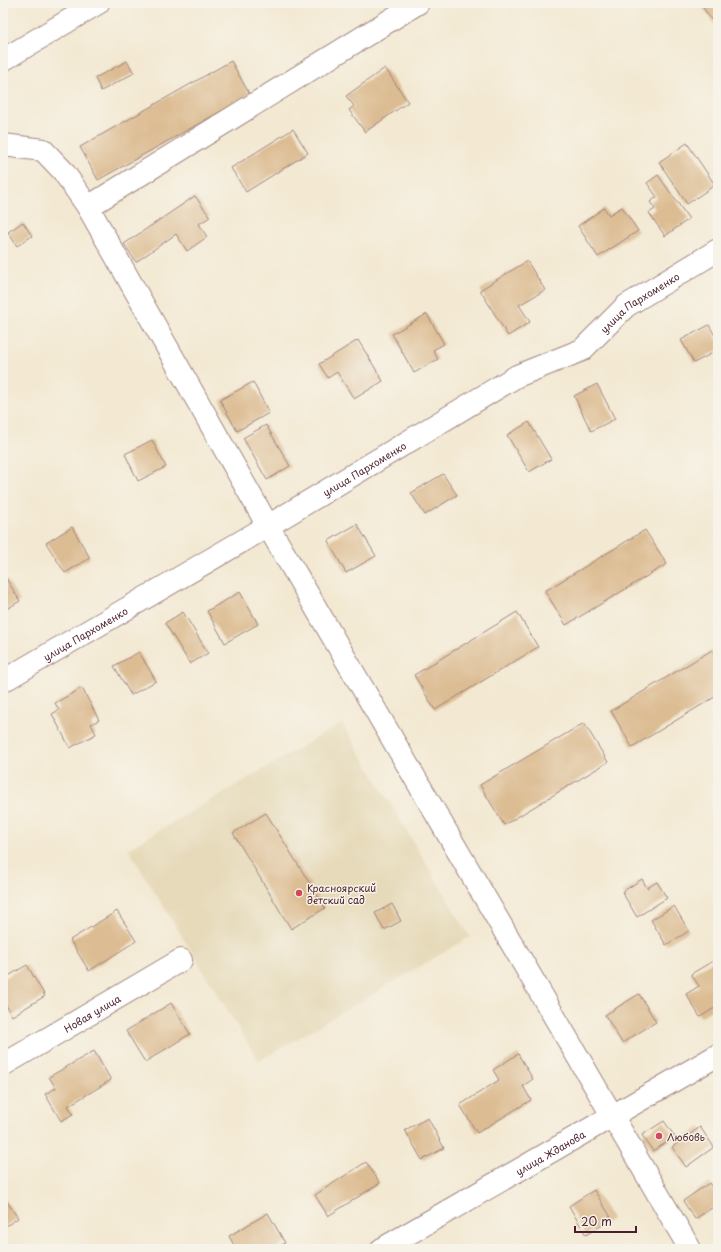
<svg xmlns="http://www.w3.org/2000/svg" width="721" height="1252" font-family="'Playpen Sans',sans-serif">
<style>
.built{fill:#e6daba}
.building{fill:#dcbc92}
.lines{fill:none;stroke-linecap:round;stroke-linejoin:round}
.minor-casing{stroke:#9e847f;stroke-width:24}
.minor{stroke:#fff;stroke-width:22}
.poi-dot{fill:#d1495b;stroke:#f7f3e8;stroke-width:1.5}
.labels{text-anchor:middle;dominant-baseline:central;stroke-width:3;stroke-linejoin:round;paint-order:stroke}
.street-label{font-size:10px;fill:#4a1f2b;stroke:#f7f3e8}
.poi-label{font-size:10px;fill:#4a1f2b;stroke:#f7f3e8;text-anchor:start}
</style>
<rect width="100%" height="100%" fill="#f7f3e8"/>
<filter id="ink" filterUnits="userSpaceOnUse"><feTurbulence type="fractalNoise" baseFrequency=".025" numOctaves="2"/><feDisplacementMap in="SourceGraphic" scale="8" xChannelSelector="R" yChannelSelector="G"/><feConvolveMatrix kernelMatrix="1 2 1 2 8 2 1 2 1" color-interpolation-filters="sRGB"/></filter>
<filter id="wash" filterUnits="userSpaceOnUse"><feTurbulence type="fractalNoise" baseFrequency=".012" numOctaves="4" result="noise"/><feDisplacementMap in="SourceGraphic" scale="16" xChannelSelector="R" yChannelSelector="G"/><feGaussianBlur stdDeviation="0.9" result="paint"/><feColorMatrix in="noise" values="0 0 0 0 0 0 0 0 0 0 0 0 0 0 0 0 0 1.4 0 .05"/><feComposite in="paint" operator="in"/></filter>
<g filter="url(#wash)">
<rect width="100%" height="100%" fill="#f3e9d3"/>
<path class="built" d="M 342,723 L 470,937 L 259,1061 L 128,849 Z"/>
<g id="blocks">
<path class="building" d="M 700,3 L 718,3 L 718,23 L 715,25 Z
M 127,61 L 134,73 L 101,91 L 95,78 Z
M 231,61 L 250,95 L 98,180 L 80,147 Z
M 385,68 L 408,102 L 365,132 L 349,110 L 354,106 L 346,96 Z
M 293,129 L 308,153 L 246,192 L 231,168 Z
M 687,143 L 715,185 L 687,204 L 659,162 Z
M 658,175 L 689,219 L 665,236 L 649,213 L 655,209 L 650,202 L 657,197 L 647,183 Z
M 195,196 L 210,217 L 199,224 L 207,237 L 187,251 L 176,234 L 136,262 L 124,244 Z
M 622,207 L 638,231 L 598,257 L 578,226 L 604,208 L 609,215 Z
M 23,222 L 32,236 L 17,246 L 8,232 Z
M 527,261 L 545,290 L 519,305 L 530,322 L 508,336 L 480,290 Z
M 427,314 L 444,344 L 433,350 L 438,359 L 414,373 L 392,334 Z
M 709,325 L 718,341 L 718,350 L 694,363 L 681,340 Z
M 358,340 L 383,381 L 354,399 L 337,372 L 328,378 L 319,364 Z
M 253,382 L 269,413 L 237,431 L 220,400 Z
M 597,384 L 615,419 L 591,431 L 574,396 Z
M 529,422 L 551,459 L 529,472 L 507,435 Z
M 266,425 L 290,466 L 267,480 L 243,438 Z
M 152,440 L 166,467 L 138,481 L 125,454 Z
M 443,474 L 457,495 L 425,515 L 411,493 Z
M 357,524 L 376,556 L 346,573 L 328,541 Z
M 72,527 L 90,558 L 65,573 L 46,543 Z
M 645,530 L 667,564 L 566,625 L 545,591 Z
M 3,575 L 4,575 L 20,601 L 3,611 Z
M 240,592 L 258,624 L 225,643 L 207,611 Z
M 183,612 L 208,653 L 190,664 L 165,623 Z
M 517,612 L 538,647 L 435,710 L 414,675 Z
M 712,650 L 718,659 L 718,695 L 632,747 L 611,711 Z
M 139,652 L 156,681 L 131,695 L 114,666 Z
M 82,688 L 99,720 L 91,724 L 96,734 L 70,748 L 52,714 L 59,710 L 55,703 Z
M 584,723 L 608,762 L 504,825 L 480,785 Z
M 266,813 L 325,908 L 291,929 L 233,833 Z
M 642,879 L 647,888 L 657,882 L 667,898 L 637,917 L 622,892 Z
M 392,904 L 401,921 L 384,930 L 375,913 Z
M 674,906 L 689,931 L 666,945 L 651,920 Z
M 117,911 L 136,941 L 89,971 L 70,940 Z
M 718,958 L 718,1006 L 700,1017 L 686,994 L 699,986 L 691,974 Z
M 27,965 L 45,996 L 12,1016 L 6,1005 L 3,1007 L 3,979 Z
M 639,994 L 656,1022 L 622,1043 L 605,1015 Z
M 171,1003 L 190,1034 L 145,1062 L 126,1031 Z
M 94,1051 L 111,1080 L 68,1106 L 73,1114 L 61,1121 L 45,1094 L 56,1088 L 49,1077 Z
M 518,1054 L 533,1079 L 523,1086 L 531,1100 L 477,1133 L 460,1105 L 499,1080 L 493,1070 Z
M 428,1118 L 444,1148 L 422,1160 L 405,1130 Z
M 664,1121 L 675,1137 L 653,1151 L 642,1135 Z
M 700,1127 L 714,1147 L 686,1167 L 672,1147 Z
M 366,1162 L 380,1183 L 328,1216 L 315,1195 Z
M 709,1183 L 718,1196 L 718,1204 L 695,1219 L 683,1201 Z
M 594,1190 L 612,1219 L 586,1235 L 569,1206 Z
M 3,1196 L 18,1218 L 3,1228 Z
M 268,1213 L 285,1243 L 274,1249 L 236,1249 L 229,1236 Z"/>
</g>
</g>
<g filter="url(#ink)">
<use href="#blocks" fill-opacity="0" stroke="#9e847f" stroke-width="1"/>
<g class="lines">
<defs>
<g id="minor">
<path d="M 3,60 L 98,3"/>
<path d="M 3,145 L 43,150 L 63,171 L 88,207 L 268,526 L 690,1249"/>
<path d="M 88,207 L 418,3"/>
<path id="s1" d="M 3,681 L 268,526 L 517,376 L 582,350 L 626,306 L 718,250"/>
<path id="s2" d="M 3,1065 L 181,960"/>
<path id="s3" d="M 382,1249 L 718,1055"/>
</g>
</defs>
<use href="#minor" class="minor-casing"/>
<use href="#minor" class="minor"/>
</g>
</g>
<g class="poi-dot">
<circle cx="299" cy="893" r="4"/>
<circle cx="659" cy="1136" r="4"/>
</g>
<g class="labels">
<g class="street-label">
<text stroke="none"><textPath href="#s1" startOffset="743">улица Пархоменко</textPath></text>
<text stroke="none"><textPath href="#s1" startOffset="419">улица Пархоменко</textPath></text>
<text stroke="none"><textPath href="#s1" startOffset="95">улица Пархоменко</textPath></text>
<text stroke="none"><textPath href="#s2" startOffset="103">Новая улица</textPath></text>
<text stroke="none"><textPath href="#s3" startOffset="194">улица Жданова</textPath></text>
</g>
<g class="poi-label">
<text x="307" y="887">Красноярский<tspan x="307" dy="12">детский сад</tspan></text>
<text x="667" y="1136">Любовь</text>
</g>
</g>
<rect width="721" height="1252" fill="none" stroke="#f7f3e8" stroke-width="16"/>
<path d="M575 1226v6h61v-6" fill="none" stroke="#4a1f2b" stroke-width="2"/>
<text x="581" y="1226" font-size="12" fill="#4a1f2b" stroke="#f7f3e8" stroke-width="3" paint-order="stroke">20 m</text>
</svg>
